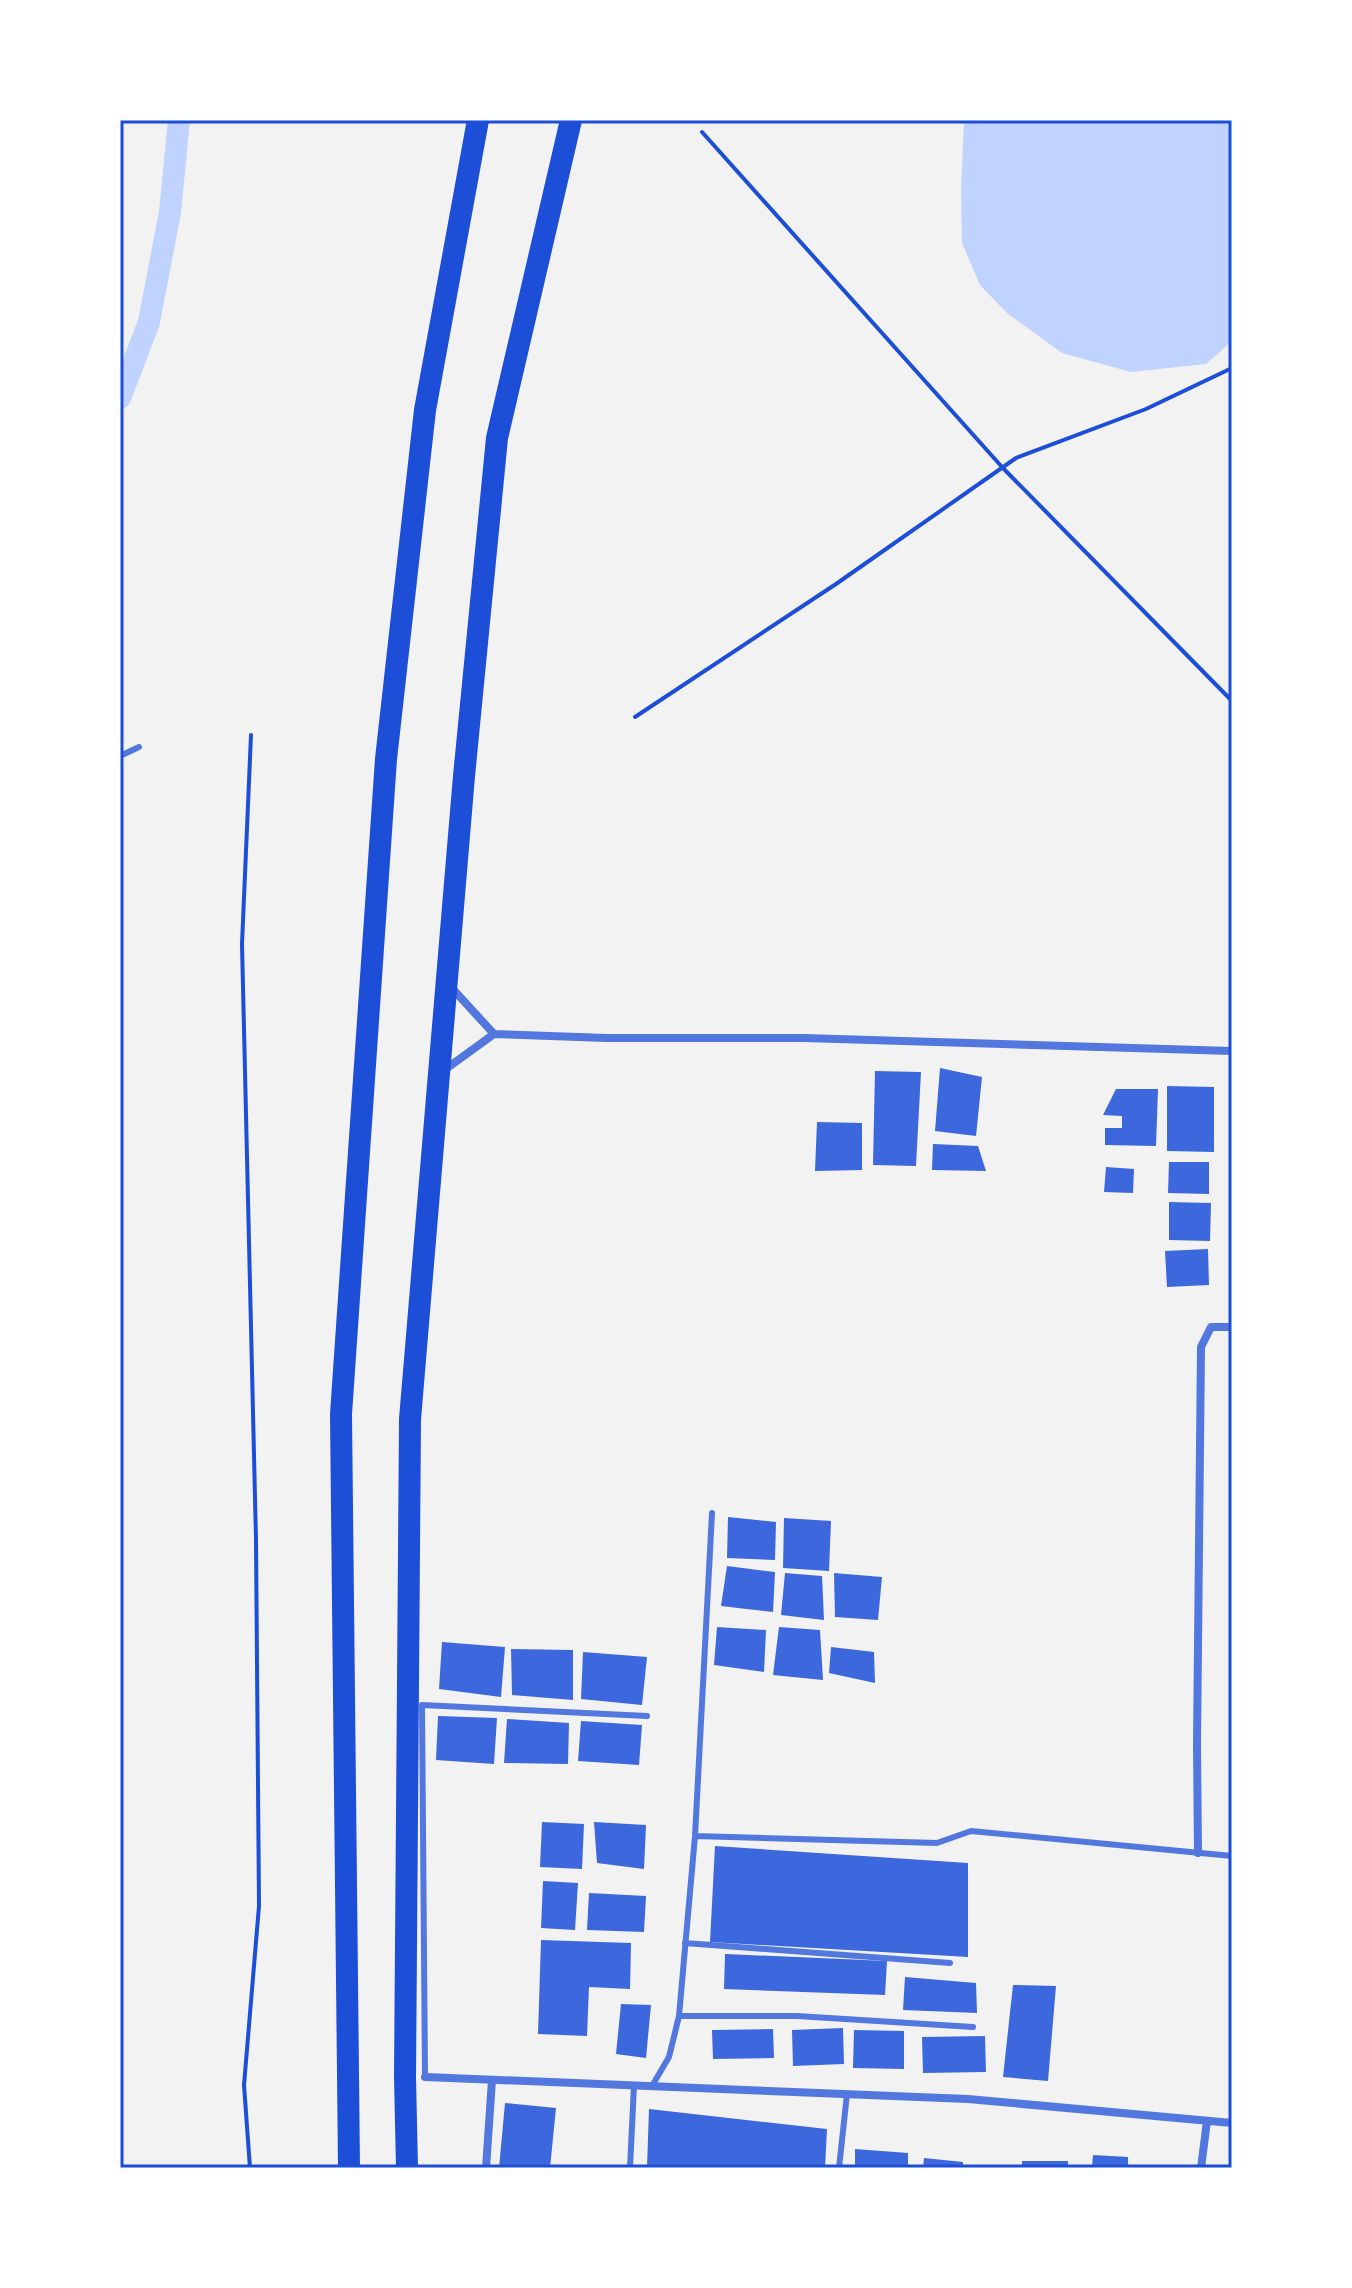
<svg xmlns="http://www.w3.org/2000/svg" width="1352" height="2288" font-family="'Space Grotesk',sans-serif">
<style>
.water{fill:#bfd3fe}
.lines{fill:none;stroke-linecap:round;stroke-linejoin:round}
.canal{stroke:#bfd3fe;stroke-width:22}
.building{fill:#3d67dc}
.path{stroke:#1d4ed8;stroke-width:4}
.service{stroke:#5277de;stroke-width:6}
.minor{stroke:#5277de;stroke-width:8}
.trunk{stroke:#1d4ed8;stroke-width:22}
.neatline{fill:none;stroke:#1d4ed8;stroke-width:3}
</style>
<rect width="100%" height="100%" fill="#f2f2f2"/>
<path class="water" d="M 964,120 L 1232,120 L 1232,341 L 1206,364 L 1131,372 L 1062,353 L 1007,313 L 980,285 L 962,243 L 961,190 Z"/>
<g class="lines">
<path class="canal" d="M 120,398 L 149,322 L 170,212 L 179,120"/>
</g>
<path class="building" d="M 940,1068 L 982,1077 L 976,1136 L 935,1131 Z
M 875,1071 L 921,1072 L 916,1166 L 873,1165 Z
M 1167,1086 L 1214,1087 L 1214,1152 L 1167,1151 Z
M 1116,1089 L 1158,1089 L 1156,1146 L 1105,1145 L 1105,1128 L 1122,1128 L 1122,1116 L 1103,1115 Z
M 817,1122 L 862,1123 L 862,1170 L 815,1171 Z
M 933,1144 L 978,1146 L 986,1171 L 932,1170 Z
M 1169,1162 L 1209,1162 L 1209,1194 L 1168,1193 Z
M 1106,1167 L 1134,1169 L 1133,1193 L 1104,1192 Z
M 1169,1202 L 1211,1203 L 1210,1241 L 1169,1240 Z
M 1208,1249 L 1209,1285 L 1167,1287 L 1165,1251 Z
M 728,1517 L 776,1522 L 775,1560 L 727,1558 Z
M 784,1518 L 831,1521 L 829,1571 L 783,1568 Z
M 727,1566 L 775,1572 L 773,1612 L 721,1606 Z
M 785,1573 L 822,1576 L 824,1620 L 781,1615 Z
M 834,1573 L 882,1577 L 878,1620 L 835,1617 Z
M 717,1627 L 766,1630 L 764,1672 L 714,1665 Z
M 779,1627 L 820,1630 L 823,1680 L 773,1675 Z
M 442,1642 L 505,1647 L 501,1697 L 439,1689 Z
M 831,1647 L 874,1652 L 875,1683 L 829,1673 Z
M 511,1649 L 573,1650 L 573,1700 L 512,1695 Z
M 583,1652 L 647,1657 L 642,1705 L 581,1699 Z
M 438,1716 L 497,1718 L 494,1764 L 436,1760 Z
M 507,1719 L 569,1723 L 568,1764 L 504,1763 Z
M 581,1721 L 642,1725 L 639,1765 L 578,1761 Z
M 542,1822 L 584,1824 L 582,1869 L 540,1867 Z
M 594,1822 L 646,1825 L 644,1869 L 597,1863 Z
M 715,1846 L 968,1863 L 968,1957 L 710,1942 Z
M 543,1881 L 578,1883 L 575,1930 L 541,1928 Z
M 589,1893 L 646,1896 L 644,1932 L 587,1930 Z
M 541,1940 L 631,1943 L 630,1989 L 589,1987 L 587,2036 L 538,2034 Z
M 725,1954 L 887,1961 L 885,1995 L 724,1989 Z
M 905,1977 L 976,1983 L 977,2013 L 903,2010 Z
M 1013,1985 L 1056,1986 L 1048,2081 L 1003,2077 Z
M 621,2004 L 651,2005 L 646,2058 L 616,2054 Z
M 843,2028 L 844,2064 L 793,2066 L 792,2030 Z
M 773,2029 L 774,2058 L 713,2059 L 712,2030 Z
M 854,2030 L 904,2031 L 904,2069 L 853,2068 Z
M 985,2036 L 986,2072 L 923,2073 L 922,2037 Z
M 505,2103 L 556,2108 L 550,2168 L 499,2168 Z
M 649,2109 L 827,2129 L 825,2168 L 647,2168 Z
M 855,2149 L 908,2153 L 908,2168 L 855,2168 Z
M 1093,2155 L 1128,2157 L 1128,2168 L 1092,2168 Z
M 924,2158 L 963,2162 L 963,2168 L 923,2168 Z
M 1022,2161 L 1068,2161 L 1068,2168 L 1022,2168 Z"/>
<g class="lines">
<path class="path" d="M 702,132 L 1002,467 L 1232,701
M 635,717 L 836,584 L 1016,458 L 1146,409 L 1232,368
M 250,2168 L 244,2085 L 259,1906 L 256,1540 L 242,944 L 251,735"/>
<path class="service" d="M 120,756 L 139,747
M 695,1836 L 937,1843 L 971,1831 L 1232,1856
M 685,1943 L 950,1963
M 679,2016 L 797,2016 L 973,2027
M 425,2077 L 422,1705 L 647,1716
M 652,2086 L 669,2057 L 679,2016 L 695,1836 L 712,1513
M 630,2168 L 634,2085
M 839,2168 L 847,2094"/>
<path class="minor" d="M 450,986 L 494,1034 L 606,1038 L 804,1038 L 1232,1051
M 443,1071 L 494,1034
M 1198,1853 L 1197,1745 L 1201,1347 L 1211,1327 L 1232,1327
M 425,2077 L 968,2099 L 1232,2123
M 486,2168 L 492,2080
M 1201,2168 L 1207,2121"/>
<path class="trunk" d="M 349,2168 L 341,1414 L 386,759 L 425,410 L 478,120
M 407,2168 L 405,2077 L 410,1419 L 464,776 L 497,438 L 571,120"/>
</g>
<rect width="1352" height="2288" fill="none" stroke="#ffffff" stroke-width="244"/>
<rect x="122" y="122" width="1108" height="2044" class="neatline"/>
</svg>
